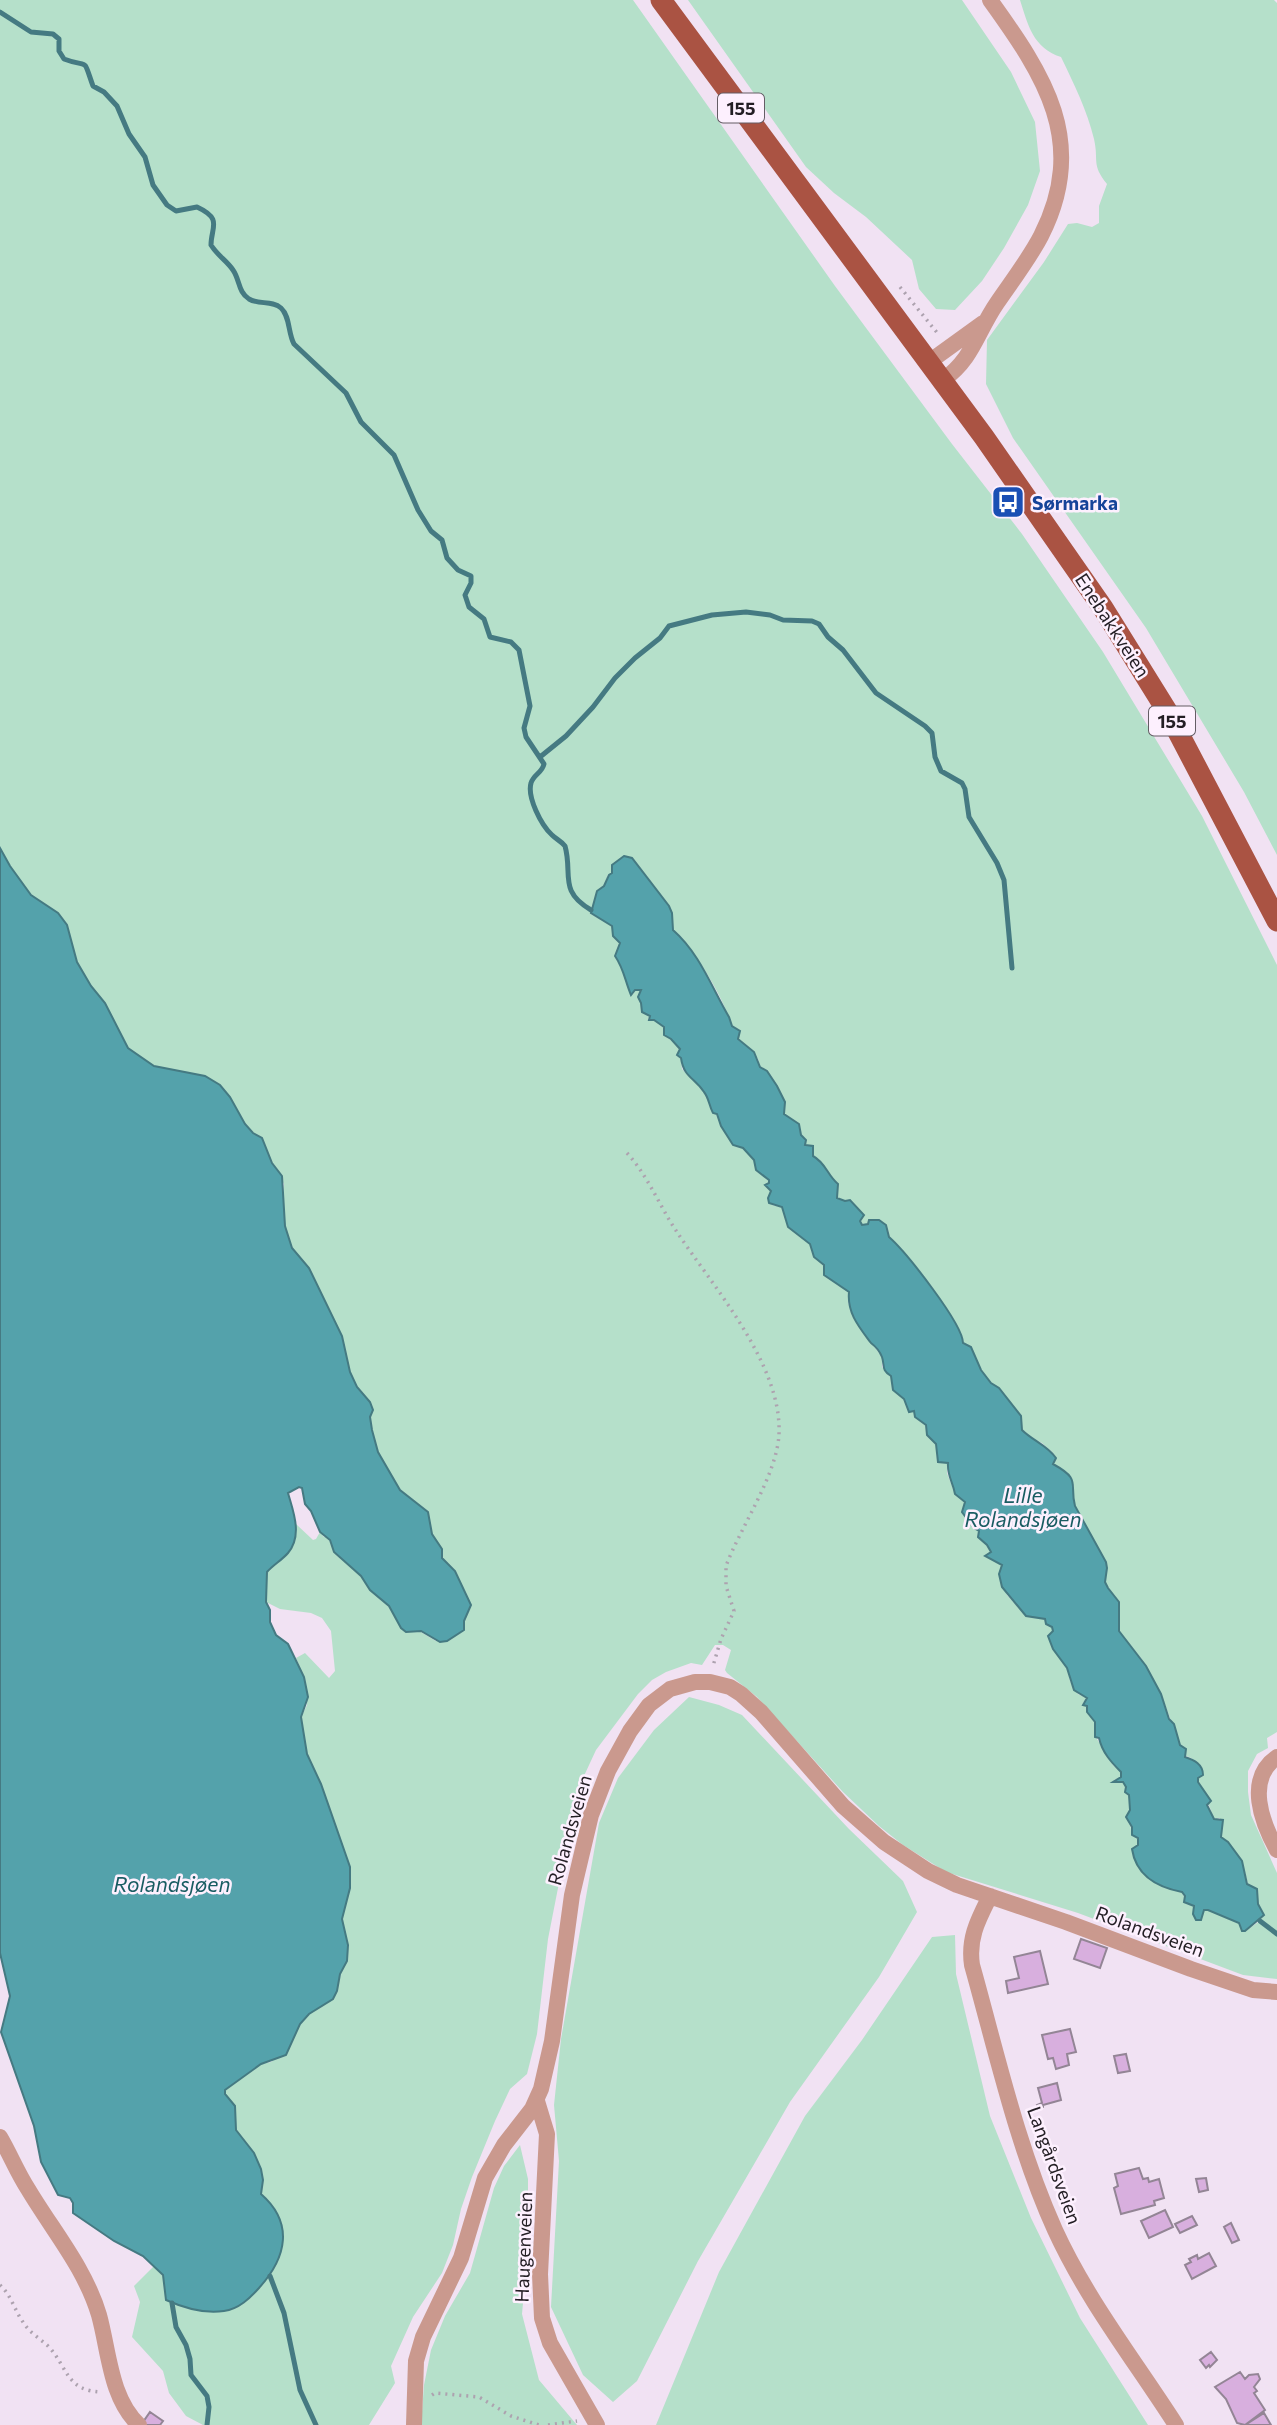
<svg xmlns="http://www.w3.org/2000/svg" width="1277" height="2425" font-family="Commissioner,sans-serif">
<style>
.green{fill:#b5e0ca;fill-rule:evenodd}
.water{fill:#54a2ab;stroke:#457a82;stroke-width:2}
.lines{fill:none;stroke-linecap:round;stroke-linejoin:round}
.stream{stroke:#457a82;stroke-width:5}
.building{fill:#d8afde;stroke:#938595;stroke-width:2}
.path{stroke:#ada2af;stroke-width:3.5;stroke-dasharray:2 5;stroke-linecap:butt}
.minor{stroke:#ca998e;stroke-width:16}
.primary{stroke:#aa5343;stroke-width:21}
.labels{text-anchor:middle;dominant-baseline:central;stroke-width:5;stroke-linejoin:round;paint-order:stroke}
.shield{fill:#fdf0fe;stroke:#645d65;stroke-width:2}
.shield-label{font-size:18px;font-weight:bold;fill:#231e24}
.transit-label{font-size:19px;font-weight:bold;fill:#164399;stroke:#fdf0fe;text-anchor:start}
.street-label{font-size:19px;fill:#231e24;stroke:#fdf0fe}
.water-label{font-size:21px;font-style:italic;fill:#195c62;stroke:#fdf0fe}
</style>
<rect width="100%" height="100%" fill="#f1e2f3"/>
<path class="green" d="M 0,0 L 633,0 L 835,286 L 952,444 L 1022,534 L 1103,652 L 1202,816 L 1277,965 L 1277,1732 L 1267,1738 L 1268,1748 L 1257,1754 L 1248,1771 L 1248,1792 L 1251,1815 L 1277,1873 L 1277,1979 L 1243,1975 L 1078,1913 L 946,1872 L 903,1845 L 879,1826 L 843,1792 L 757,1697 L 727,1673 L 725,1670 L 731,1650 L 723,1645 L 715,1645 L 702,1665 L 691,1663 L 666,1672 L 652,1680 L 638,1694 L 596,1750 L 577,1791 L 548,1939 L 537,2034 L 527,2074 L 510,2089 L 495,2121 L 472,2177 L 461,2209 L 453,2245 L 442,2273 L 413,2317 L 391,2366 L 395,2383 L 369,2425 L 203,2425 L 186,2416 L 169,2393 L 163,2371 L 132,2337 L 140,2302 L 134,2286 L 154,2266 L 165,2279 L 164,2290 L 209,2311 C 222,2307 238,2303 250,2296 C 255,2294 258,2289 262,2285 C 287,2258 292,2219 261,2194 L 263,2180 L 261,2169 L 254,2153 L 236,2130 L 235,2106 L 225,2094 L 225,2090 L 261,2064 L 271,2062 L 289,2048 L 300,2024 L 309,2014 L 333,1999 L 337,1991 L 342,1968 L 347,1961 L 348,1945 L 342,1919 L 350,1888 L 331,1814 L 321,1784 L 307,1753 L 301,1717 L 307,1705 L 304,1677 L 296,1658 L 305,1653 L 329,1678 L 335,1671 L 331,1631 L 322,1618 L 311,1613 L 280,1609 L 266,1602 L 267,1572 L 291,1549 L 296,1524 L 313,1540 L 316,1539 L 320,1532 L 324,1537 L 328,1537 L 334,1552 L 362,1576 L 370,1590 L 389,1606 L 394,1616 L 436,1641 L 465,1625 L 464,1621 L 470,1609 L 455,1571 L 442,1558 L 442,1549 L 432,1534 L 428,1512 L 400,1490 L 378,1452 L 372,1430 L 370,1417 L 373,1410 L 370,1402 L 357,1387 L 350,1372 L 342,1336 L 309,1268 L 292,1248 L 285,1226 L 282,1203 L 284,1184 L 266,1152 L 262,1138 L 253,1133 L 245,1124 L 230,1097 L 205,1076 L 154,1066 L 128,1048 L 105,1003 L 91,986 L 77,962 L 67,925 L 58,913 L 31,895 L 10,866 L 0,848 ZM 632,858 L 669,906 L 672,913 L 673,930 C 696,951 723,997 732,1026 L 738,1029 L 738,1039 L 758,1059 L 760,1067 L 767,1072 L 777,1086 L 784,1114 L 799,1124 L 801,1135 L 806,1140 L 805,1145 L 813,1146 L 813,1157 C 826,1163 827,1175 838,1184 L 837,1198 L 845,1201 L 850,1200 L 862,1213 L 860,1221 L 862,1225 L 868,1224 L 869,1220 L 879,1220 L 888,1229 L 889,1237 C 910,1256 958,1317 963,1343 C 977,1351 974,1359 981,1370 C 994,1390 1020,1403 1022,1429 L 1031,1438 L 1042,1443 L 1053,1453 L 1056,1460 L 1053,1464 L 1074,1486 L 1073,1498 L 1075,1506 L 1106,1562 L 1107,1568 L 1105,1582 L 1115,1598 L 1120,1612 L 1118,1626 L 1121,1636 L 1141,1658 L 1161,1694 L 1180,1745 L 1185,1748 L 1184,1755 L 1191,1758 L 1198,1765 L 1198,1782 L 1203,1789 L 1214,1819 L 1220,1818 L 1221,1837 L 1242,1861 L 1248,1884 L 1258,1895 L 1258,1904 L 1263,1912 L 1260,1921 L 1245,1931 L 1240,1923 L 1208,1910 L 1193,1914 L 1194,1906 L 1187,1903 L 1182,1892 C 1156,1880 1143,1880 1132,1852 L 1138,1844 L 1138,1838 L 1131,1832 L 1129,1795 L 1123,1782 L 1115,1783 L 1114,1780 L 1121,1777 L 1121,1772 L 1113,1765 L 1094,1734 L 1095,1722 L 1087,1712 L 1087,1706 L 1083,1703 L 1087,1698 L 1078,1694 L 1070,1681 L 1068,1668 L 1053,1649 L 1048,1636 L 1053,1631 L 1052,1627 L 1047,1625 L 1046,1619 L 1026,1616 L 1007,1595 L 1001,1572 L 1002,1565 L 989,1555 L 991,1552 L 987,1545 L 978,1537 L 979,1531 L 967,1519 L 965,1502 L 955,1494 L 947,1473 L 948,1463 L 937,1458 L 936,1444 C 930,1438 930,1429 925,1423 C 920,1418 916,1420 914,1411 L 909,1412 L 904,1399 L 893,1390 L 891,1376 L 882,1367 L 882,1357 L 854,1319 L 848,1302 L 849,1292 L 824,1275 L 824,1265 L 812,1253 L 810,1244 L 786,1219 L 782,1207 L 772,1205 L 768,1198 L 771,1191 L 769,1180 L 757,1170 L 754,1160 L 743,1148 L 733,1145 L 721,1126 L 717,1114 L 713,1113 C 709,1106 709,1101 707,1096 C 702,1084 690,1078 682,1069 L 681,1058 L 677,1054 L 680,1049 L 671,1039 L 664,1035 L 664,1027 L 654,1020 L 648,1019 L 650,1016 C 642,1010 639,1000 641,990 L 635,990 L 633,994 C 623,983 625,968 615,956 L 620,943 L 613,934 L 612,926 L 591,914 L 597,891 L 604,886 L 608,875 L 613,873 L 619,862 Z
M 688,0 L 962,0 L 1011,72 L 1035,122 L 1040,171 L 1028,205 L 1004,248 L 982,281 L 955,310 L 936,309 L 919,289 L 912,260 L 866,217 L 834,193 L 806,167 Z
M 1020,0 L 1274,0 L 1277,3 L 1277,855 L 1244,792 L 1146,628 L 1013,438 L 986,384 L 987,340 L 1044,262 L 1068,224 L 1077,223 L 1092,227 L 1099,223 L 1099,206 L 1107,184 C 1091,164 1099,161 1094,139 C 1087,110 1074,84 1061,57 C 1033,48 1028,25 1020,0 Z
M 689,1697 L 719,1705 L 742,1715 L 849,1829 L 903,1881 L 917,1912 L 879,1977 L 790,2102 L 698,2261 L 637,2381 L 613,2402 L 583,2375 L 551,2307 L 559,2161 L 554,2105 L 561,2039 L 599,1823 L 618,1778 L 654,1730 Z
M 955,1935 L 956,1974 L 990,2116 L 1031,2218 L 1080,2318 L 1148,2425 L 656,2425 L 719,2272 L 805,2116 L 862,2040 L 932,1937 Z
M 520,2145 L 528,2179 L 528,2248 L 522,2314 L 539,2380 L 577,2425 L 421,2425 L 424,2385 L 431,2350 L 445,2316 L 470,2273 L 494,2188 L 504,2166 Z"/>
<path class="water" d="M 0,848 L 10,866 L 31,895 L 58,913 L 67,925 L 77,962 L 91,986 L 105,1003 L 128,1048 L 154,1066 L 205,1076 L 220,1085 L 230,1097 L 245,1124 L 253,1133 L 262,1138 L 272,1163 L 282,1176 L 285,1226 L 292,1248 L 309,1268 L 342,1336 L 350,1372 L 357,1387 L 370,1402 L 373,1410 L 370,1417 L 372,1430 L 378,1452 L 400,1490 L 428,1512 L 432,1534 L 442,1549 L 442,1558 L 455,1571 L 471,1605 L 464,1621 L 464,1630 L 447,1641 L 440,1642 L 421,1631 L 406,1632 L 401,1628 L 389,1606 L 370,1590 L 361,1576 L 334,1552 L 330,1540 L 320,1532 L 311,1511 L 305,1504 L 302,1488 L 299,1487 L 288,1493 C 293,1511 303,1535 288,1553 C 282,1560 273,1565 267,1572 L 266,1602 L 270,1610 L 270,1622 L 276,1635 L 288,1644 L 304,1677 L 308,1697 L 301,1717 L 307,1754 L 321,1784 L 350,1867 L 350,1888 L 342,1919 L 348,1945 L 347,1961 L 340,1974 L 337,1991 L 333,1999 L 309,2014 L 300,2024 L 286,2055 L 261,2064 L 225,2090 L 225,2094 L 235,2106 L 236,2130 L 254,2153 L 261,2169 L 263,2180 L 261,2194 C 294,2223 287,2257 259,2288 C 250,2298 239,2309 224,2311 C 205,2314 184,2308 166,2300 L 163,2275 L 143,2256 L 114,2241 L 73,2213 L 73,2203 L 70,2198 L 58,2195 L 41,2162 L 34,2126 L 1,2032 L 10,1996 L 0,1953 Z
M 624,856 L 632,858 L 669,906 L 672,913 L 673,930 C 700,954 711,986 729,1017 L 732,1026 L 740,1031 L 738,1039 L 754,1052 L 760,1067 L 767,1071 L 777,1086 L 785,1102 L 784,1114 L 799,1124 L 801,1135 L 806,1140 L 805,1145 L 813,1146 L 813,1156 C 826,1163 827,1175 838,1184 L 837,1198 L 845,1201 L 850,1200 L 864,1215 L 860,1221 L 862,1225 L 868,1224 L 869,1220 L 879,1220 L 886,1225 L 889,1237 C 906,1252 963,1324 963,1343 L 971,1347 L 981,1370 L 991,1383 L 999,1388 L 1021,1416 L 1022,1430 C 1033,1441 1047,1445 1056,1458 L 1053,1464 C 1082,1480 1069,1483 1075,1506 L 1106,1562 L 1107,1568 L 1105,1582 L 1108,1588 L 1119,1602 L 1119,1631 L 1146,1666 L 1161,1694 L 1169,1719 L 1174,1724 L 1180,1745 L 1186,1749 L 1185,1757 C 1194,1760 1203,1764 1203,1775 L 1198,1778 L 1198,1782 L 1211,1801 L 1207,1805 L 1214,1819 L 1223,1820 L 1221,1837 L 1228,1842 L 1242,1861 L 1247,1884 L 1257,1889 L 1258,1904 L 1264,1915 L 1245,1931 L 1242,1931 L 1239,1923 L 1208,1910 L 1204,1910 L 1201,1920 L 1196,1920 L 1193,1914 L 1194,1906 L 1184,1902 L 1185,1896 L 1182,1892 C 1157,1887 1136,1876 1132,1849 L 1138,1845 L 1138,1838 L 1132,1835 L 1132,1827 L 1126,1817 L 1130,1810 L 1129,1795 L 1125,1792 L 1126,1787 L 1123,1782 L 1113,1782 L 1121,1777 L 1121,1772 C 1111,1762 1102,1752 1099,1738 L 1095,1737 L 1095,1722 L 1087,1712 L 1087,1706 L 1083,1705 L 1087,1698 L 1074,1690 L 1067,1668 L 1053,1649 L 1048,1636 L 1053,1631 L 1052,1627 L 1046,1624 L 1045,1619 L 1026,1616 L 1002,1587 L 999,1574 L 1002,1565 L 985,1556 L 991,1552 L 987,1545 L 978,1537 L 979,1531 L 974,1528 L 962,1512 L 965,1502 L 955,1494 C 953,1482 947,1476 948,1463 L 938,1462 L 936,1444 L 927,1435 L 926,1425 L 915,1417 L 914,1411 L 909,1412 L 904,1399 L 893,1390 L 891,1376 C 881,1370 885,1366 882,1357 C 880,1352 875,1346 871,1343 C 859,1327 847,1313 849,1292 L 824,1275 L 824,1265 L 814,1257 L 810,1244 L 788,1227 L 782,1207 L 769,1203 L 768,1198 L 771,1191 L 765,1185 L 769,1183 L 769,1180 L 756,1170 L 754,1160 L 743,1148 L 733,1145 L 721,1126 L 717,1114 L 713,1113 C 709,1106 709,1098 704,1092 C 694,1077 684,1078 681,1058 L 677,1055 L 680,1049 L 671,1039 L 664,1035 L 664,1027 L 654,1020 L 649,1020 L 650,1016 L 642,1012 L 641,1003 L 638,997 L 641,990 L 635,990 L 631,995 C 625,981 624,969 615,956 L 620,943 L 613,936 L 612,926 L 591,913 L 597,891 L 604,886 L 609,875 L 612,873 L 612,865 Z"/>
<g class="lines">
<path class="stream" d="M 0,12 L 31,32 L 53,34 L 59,39 L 59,51 L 64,59 C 90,69 82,55 93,86 L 104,92 L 117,106 L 129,134 L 145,157 L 153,185 L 167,205 L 176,211 L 197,207 C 223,219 211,227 211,245 C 217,255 227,261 233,270 C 240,280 238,292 249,299 C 259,305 272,300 281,308 C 290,316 288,333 294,344 L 346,393 L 361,422 L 394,455 L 418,510 L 431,531 L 442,540 L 447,558 L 458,570 L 471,576 L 471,583 L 465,595 L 469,607 L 484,619 L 490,637 L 511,642 L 519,650 L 530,706 L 524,728 L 526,737 L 544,764 C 542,773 534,774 531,783 C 527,797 541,825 552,835 C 556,839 561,841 565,846 C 573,874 558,891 591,910
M 540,757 L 566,736 L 593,707 L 615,678 L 635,658 L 660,638 L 669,626 L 712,615 L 746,612 L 770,615 L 783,620 L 812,621 L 819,624 L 828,637 L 843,650 L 876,693 L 925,726 L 932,733 L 935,757 L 941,771 L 962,783 L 965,789 L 969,817 L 997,863 L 1004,880 L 1012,968
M 1260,1921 L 1277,1934
M 270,2276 L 284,2313 L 300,2390 L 316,2425
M 172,2303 L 176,2327 L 186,2345 L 190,2359 L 191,2375 L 207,2396 L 209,2407 L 207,2425"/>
</g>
<path class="building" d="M 999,499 L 1005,506 L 999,510 L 994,503 Z
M 1081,1939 L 1107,1948 L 1100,1968 L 1074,1959 Z
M 1040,1951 L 1048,1984 L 1008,1993 L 1006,1981 L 1019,1978 L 1014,1957 Z
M 1070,2029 L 1076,2052 L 1067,2054 L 1069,2065 L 1056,2069 L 1053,2058 L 1048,2059 L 1042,2035 Z
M 1126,2054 L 1130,2071 L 1118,2073 L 1114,2056 Z
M 1057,2083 L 1061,2100 L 1043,2105 L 1043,2107 L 1038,2108 L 1037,2105 L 1042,2103 L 1038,2088 Z
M 1139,2168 L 1143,2179 L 1148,2178 L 1149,2182 L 1159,2179 L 1164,2198 L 1154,2201 L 1155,2205 L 1121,2214 L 1114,2188 L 1118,2186 L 1115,2174 Z
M 1206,2178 L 1208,2190 L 1199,2192 L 1196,2179 Z
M 1165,2210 L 1173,2227 L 1149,2238 L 1141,2221 Z
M 1192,2216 L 1197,2225 L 1180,2233 L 1175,2224 Z
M 1231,2223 L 1239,2240 L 1232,2243 L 1224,2227 Z
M 1209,2253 L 1216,2266 L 1192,2279 L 1185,2265 L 1191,2262 L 1189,2259 L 1197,2255 L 1198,2259 Z
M 1211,2352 L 1217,2360 L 1210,2367 L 1209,2365 L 1206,2368 L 1200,2360 Z
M 1240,2372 L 1245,2379 L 1249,2375 L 1258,2374 L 1260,2379 L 1254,2387 L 1257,2391 L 1254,2393 L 1265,2410 L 1245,2425 L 1237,2423 L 1226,2399 L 1215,2387 Z
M 150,2412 L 163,2421 L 160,2425 L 141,2425 Z
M 1264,2413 L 1271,2425 L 1245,2425 Z"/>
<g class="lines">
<path class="path" d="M 900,287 L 939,335
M 627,1153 C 648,1176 658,1203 675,1229 C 712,1286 782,1363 779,1434 C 777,1475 741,1526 726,1566 L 726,1586 L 734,1611 L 721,1639 L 713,1666
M 0,2285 C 11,2295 15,2311 23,2322 C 29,2332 39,2338 47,2345 C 68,2366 65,2391 102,2392
M 432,2395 L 435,2393 L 479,2397 L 511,2416 L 539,2425
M 548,2425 L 577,2421"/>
<path class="minor" d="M 929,362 L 983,323
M 943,380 C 973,359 977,332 997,303 C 1012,281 1029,259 1041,236 C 1089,142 1044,75 990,0
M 1277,1757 C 1245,1779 1262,1823 1277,1850
M 990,1896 C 978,1920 968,1938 972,1965 C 997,2054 1017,2146 1055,2230 C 1087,2300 1135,2361 1176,2425
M 537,2101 L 547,2134 L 540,2274 L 542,2318 L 550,2343 L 597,2425
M 0,2137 C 10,2154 17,2172 28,2189 C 53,2231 85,2268 99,2315 C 109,2351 110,2398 139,2425
M 414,2425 L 416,2361 L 423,2337 L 461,2258 L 485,2178 L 504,2145 L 532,2109 L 541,2089 L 552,2041 L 572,1895 L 591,1815 L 608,1771 L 630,1731 L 649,1705 L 670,1689 L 695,1682 L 710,1682 L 730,1687 L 741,1694 L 761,1712 L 843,1806 L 884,1842 L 928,1871 L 957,1885 L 1066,1922 L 1191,1969 L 1253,1990 L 1277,1992"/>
<path class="primary" d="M 661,0 L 984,437 L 1103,608 L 1167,711 L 1277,921"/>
</g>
<defs>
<symbol id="bus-square" viewBox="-11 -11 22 22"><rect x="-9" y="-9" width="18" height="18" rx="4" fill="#1a4fb4" stroke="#fdf0fe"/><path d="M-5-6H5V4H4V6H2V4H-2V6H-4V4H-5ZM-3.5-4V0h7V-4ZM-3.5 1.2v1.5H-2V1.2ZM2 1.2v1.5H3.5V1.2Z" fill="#fff"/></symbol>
</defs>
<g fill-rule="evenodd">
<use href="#bus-square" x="989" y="483" width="38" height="38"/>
</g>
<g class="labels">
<g class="shield">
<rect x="718" y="93.5" width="46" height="29" rx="5"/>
<rect x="1149" y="706.5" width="46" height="29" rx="5"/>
</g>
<g class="shield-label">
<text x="741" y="108">155</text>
<text x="1172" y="721">155</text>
</g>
<g class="transit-label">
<text x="1032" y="502">Sørmarka</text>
</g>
<g class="street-label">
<text transform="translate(1113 625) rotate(57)">Enebakkveien</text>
<text transform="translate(569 1830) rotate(-74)">Rolandsveien</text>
<text transform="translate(1150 1931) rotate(20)">Rolandsveien</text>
<text transform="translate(1055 2165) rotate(70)">Langårdsveien</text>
<text transform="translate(523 2247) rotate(-88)">Haugenveien</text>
</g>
<g class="water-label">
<text x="1023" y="1494">Lille<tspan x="1023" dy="24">Rolandsjøen</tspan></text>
<text x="172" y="1883">Rolandsjøen</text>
</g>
</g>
</svg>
